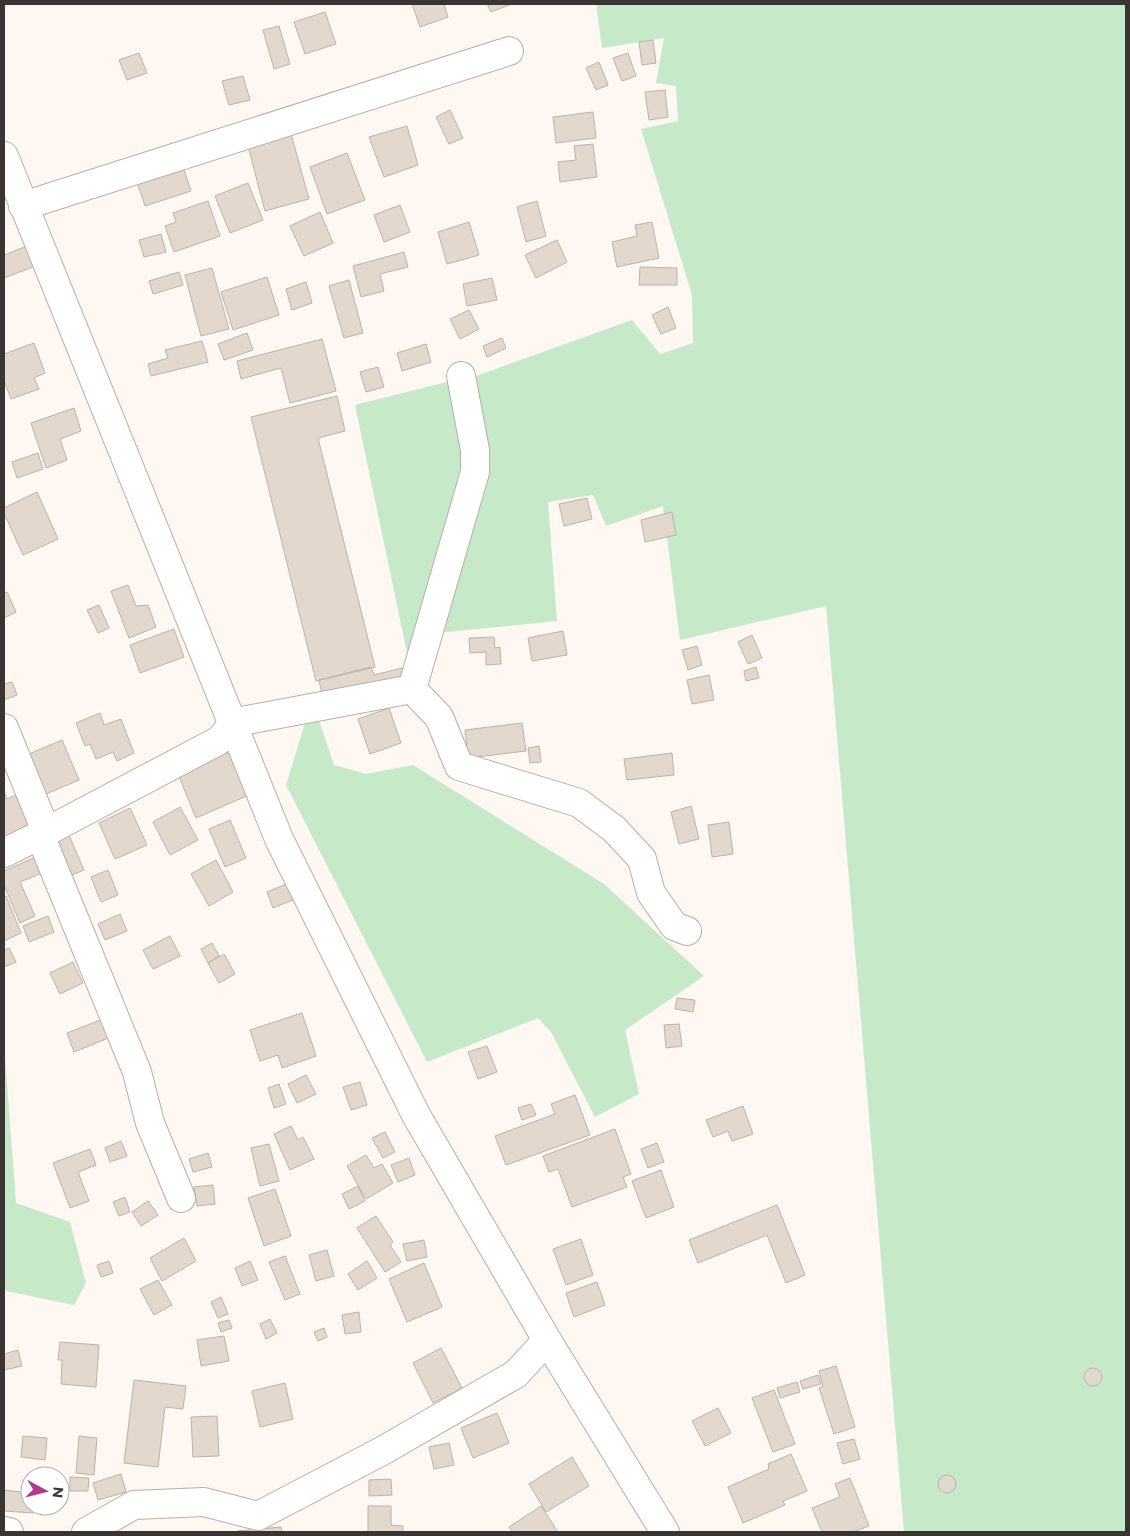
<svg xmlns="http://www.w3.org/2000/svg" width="1130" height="1536" font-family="Montserrat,sans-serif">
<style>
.green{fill:#c6e9c9}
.building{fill:#e3d8ce;stroke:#bcb2a9}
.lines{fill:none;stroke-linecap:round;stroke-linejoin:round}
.minor-casing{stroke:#b9aea5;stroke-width:30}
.minor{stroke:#fff;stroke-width:28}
</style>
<rect width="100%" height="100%" fill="#fef7f2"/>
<path class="green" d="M 596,4 L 1126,4 L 1126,1532 L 904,1532 L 826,606 L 680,640 L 663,506 L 606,526 L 593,495 L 548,502 L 557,621 L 437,633 L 487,472 L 476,376 L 632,320 L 660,354 L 693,343 L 692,295 L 641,129 L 678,121 L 676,86 L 656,83 L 664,38 L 602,48 Z
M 451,381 L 466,472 L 410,667 L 355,405 Z
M 312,700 L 334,765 L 366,774 L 413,765 L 604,884 L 704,976 L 625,1030 L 639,1094 L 595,1117 L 551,1032 L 538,1018 L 427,1062 L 286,785 Z
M 4,1043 L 16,1203 L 70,1222 L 86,1283 L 74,1305 L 6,1291 L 4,1288 Z"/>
<path class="building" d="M 412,4 L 444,4 L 448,17 L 420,27 Z
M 487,4 L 512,4 L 491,12 Z
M 325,12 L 336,44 L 305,54 L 294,22 Z
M 279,26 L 290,64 L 274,69 L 263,30 Z
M 653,40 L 656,63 L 642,65 L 639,42 Z
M 139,53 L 147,73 L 127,80 L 119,60 Z
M 628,53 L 636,76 L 622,81 L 613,58 Z
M 599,62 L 608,85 L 596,90 L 586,68 Z
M 243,76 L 250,100 L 229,105 L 222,81 Z
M 665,90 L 668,117 L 649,120 L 645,92 Z
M 450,110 L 463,138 L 449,144 L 436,117 Z
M 593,112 L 596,138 L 556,143 L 553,117 Z
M 407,126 L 418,165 L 384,177 L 369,137 Z
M 291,134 L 309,199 L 265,211 L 248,146 Z
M 593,144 L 597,177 L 560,182 L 558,162 L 576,160 L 574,146 Z
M 347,153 L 365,200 L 327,214 L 310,167 Z
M 183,167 L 191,191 L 145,206 L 137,182 Z
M 248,183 L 263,220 L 230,233 L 215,196 Z
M 208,201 L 220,236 L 174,252 L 165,226 L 176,222 L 173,213 Z
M 537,201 L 546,236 L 526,242 L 517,207 Z
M 400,205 L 410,232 L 384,242 L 374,215 Z
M 320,212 L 333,243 L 304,256 L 290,226 Z
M 469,222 L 479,255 L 447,264 L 438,232 Z
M 652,222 L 659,258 L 617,267 L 612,242 L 637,236 L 635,225 Z
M 161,234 L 166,252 L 144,257 L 139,240 Z
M 557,240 L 567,262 L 536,278 L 525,255 Z
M 27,246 L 35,266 L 4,278 L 4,255 Z
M 404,252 L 408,267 L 380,274 L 384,291 L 361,297 L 353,266 Z
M 640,267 L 677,268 L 677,285 L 639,285 Z
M 212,268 L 229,329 L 201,336 L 185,275 Z
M 179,272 L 183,285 L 153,294 L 149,281 Z
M 267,277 L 279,315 L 233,330 L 221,292 Z
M 492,278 L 497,300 L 467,306 L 463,284 Z
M 349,280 L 363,333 L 344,338 L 329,286 Z
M 306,282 L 312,303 L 292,310 L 286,289 Z
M 668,307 L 676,328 L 661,334 L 652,315 Z
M 469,310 L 479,329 L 460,339 L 450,319 Z
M 247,333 L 253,350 L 224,360 L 218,344 Z
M 502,338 L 506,348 L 487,357 L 483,346 Z
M 322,339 L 336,391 L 290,403 L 281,368 L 241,379 L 237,361 Z
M 202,341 L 208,362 L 151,376 L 148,364 L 168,358 L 165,350 Z
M 34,343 L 45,373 L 34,378 L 39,389 L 11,399 L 4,380 L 4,354 Z
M 426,344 L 431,362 L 402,371 L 397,353 Z
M 378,367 L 384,387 L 366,392 L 360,372 Z
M 337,396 L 345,431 L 318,438 L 375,667 L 316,681 L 251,417 Z
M 74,408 L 81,431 L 60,439 L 67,460 L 46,468 L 31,423 Z
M 38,453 L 43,469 L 17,478 L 12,462 Z
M 37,492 L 58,539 L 23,555 L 4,513 L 4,508 Z
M 587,498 L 592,519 L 564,526 L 559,504 Z
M 672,512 L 676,535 L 645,542 L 641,520 Z
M 128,585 L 136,606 L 148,605 L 156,627 L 129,638 L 111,591 Z
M 7,592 L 16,612 L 4,618 L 4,593 Z
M 99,605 L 109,628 L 98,633 L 87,610 Z
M 174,629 L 184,657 L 140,673 L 130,645 Z
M 563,631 L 567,655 L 532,661 L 528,638 Z
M 752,635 L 762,658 L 748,664 L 738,642 Z
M 494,637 L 495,648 L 500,647 L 501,664 L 486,665 L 486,652 L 470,653 L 469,638 Z
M 697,646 L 702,665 L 688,670 L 682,650 Z
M 371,667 L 374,675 L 406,667 L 409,680 L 323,700 L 319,680 Z
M 756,667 L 759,678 L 746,681 L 744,671 Z
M 709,675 L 714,700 L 692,704 L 687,680 Z
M 12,682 L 17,695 L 4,700 L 4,684 Z
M 389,708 L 401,743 L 370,754 L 358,719 Z
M 100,713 L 104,725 L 121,719 L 134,753 L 117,761 L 113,752 L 96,759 L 90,744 L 85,746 L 76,723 Z
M 522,723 L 526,751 L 468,758 L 465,730 Z
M 62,740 L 79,780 L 39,797 L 22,757 Z
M 539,746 L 541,762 L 530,763 L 528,748 Z
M 232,751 L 251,794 L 196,818 L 178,774 Z
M 672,753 L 674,775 L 627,780 L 624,759 Z
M 4,792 L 7,799 L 16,795 L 30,827 L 4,838 Z
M 691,806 L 699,839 L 679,844 L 671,812 Z
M 180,807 L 198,840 L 170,855 L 153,822 Z
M 130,808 L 147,845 L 115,859 L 99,823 Z
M 230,820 L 246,858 L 225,867 L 209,829 Z
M 729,822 L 733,854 L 712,857 L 708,825 Z
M 68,833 L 84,870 L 62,879 L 47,842 Z
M 40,855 L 47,871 L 20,882 L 35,916 L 20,923 L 4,885 L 4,871 Z
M 216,860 L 233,892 L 209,906 L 191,874 Z
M 108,870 L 118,895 L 101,902 L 91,877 Z
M 289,883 L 295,899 L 273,908 L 267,892 Z
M 6,896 L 21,933 L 4,941 L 4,897 Z
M 120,914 L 127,931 L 105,940 L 98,924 Z
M 48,916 L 54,932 L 29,942 L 23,926 Z
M 170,936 L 180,956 L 153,969 L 143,950 Z
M 212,943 L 219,956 L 208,963 L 201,949 Z
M 9,948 L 16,962 L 4,967 L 4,950 Z
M 224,954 L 235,974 L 219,983 L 208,963 Z
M 73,962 L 83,983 L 60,994 L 50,973 Z
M 677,998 L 695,1000 L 693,1012 L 675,1009 Z
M 302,1013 L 316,1056 L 282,1068 L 278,1055 L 260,1061 L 250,1030 Z
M 103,1019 L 111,1037 L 74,1052 L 67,1033 Z
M 679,1024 L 682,1046 L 666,1048 L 664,1025 Z
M 487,1046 L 497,1072 L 478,1079 L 468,1052 Z
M 306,1075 L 316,1094 L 297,1103 L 288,1084 Z
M 360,1082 L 367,1105 L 351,1110 L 343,1087 Z
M 279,1084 L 286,1104 L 274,1108 L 268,1088 Z
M 575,1095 L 590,1135 L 506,1165 L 495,1136 L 555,1114 L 551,1104 Z
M 531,1104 L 536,1115 L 522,1120 L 518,1108 Z
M 743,1106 L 753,1134 L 732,1141 L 728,1131 L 713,1137 L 706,1120 Z
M 291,1126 L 298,1140 L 303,1137 L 314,1159 L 290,1170 L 274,1134 Z
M 615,1129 L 631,1174 L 623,1177 L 627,1187 L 572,1207 L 558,1169 L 549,1172 L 543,1156 Z
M 385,1132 L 395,1152 L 383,1158 L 372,1138 Z
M 121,1141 L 127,1156 L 110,1162 L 105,1148 Z
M 657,1143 L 664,1162 L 648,1168 L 641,1149 Z
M 269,1144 L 279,1181 L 260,1186 L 251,1148 Z
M 90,1149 L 96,1165 L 78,1172 L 89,1201 L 70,1208 L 53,1163 Z
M 208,1153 L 212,1167 L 193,1172 L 189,1159 Z
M 366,1155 L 374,1168 L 382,1164 L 393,1183 L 366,1199 L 347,1166 Z
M 409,1158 L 415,1175 L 398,1182 L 391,1165 Z
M 661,1170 L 674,1207 L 646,1218 L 632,1181 Z
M 213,1185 L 215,1204 L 197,1206 L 194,1187 Z
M 358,1186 L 365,1201 L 349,1209 L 342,1194 Z
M 275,1189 L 291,1236 L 264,1246 L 248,1198 Z
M 125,1197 L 130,1212 L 119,1216 L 113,1202 Z
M 148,1201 L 158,1215 L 141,1226 L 132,1212 Z
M 777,1205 L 805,1275 L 786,1283 L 767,1235 L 698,1263 L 689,1240 Z
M 376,1216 L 393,1242 L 390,1245 L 401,1262 L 385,1272 L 357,1228 Z
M 184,1238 L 196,1261 L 162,1281 L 150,1258 Z
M 581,1239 L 593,1275 L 566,1285 L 553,1249 Z
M 424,1240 L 427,1257 L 407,1261 L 403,1244 Z
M 327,1250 L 334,1276 L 316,1281 L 309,1255 Z
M 285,1256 L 300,1294 L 285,1300 L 269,1262 Z
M 109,1261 L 113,1273 L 101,1277 L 97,1265 Z
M 250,1261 L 258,1280 L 242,1286 L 235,1268 Z
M 367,1261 L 377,1278 L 358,1290 L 348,1274 Z
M 424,1263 L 442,1307 L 407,1322 L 389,1279 Z
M 158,1280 L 172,1305 L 154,1315 L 140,1289 Z
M 597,1282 L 605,1305 L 574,1317 L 566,1293 Z
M 221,1297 L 228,1314 L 218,1318 L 211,1302 Z
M 359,1312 L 361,1332 L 345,1334 L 342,1315 Z
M 270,1319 L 277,1333 L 266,1339 L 260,1324 Z
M 229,1320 L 232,1328 L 221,1332 L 218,1323 Z
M 324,1328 L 327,1337 L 318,1341 L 314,1332 Z
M 224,1336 L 229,1361 L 201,1366 L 197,1340 Z
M 60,1342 L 99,1345 L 96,1387 L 61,1384 L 62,1360 L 58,1360 Z
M 441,1348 L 462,1388 L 433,1403 L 413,1363 Z
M 18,1350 L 22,1366 L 4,1370 L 4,1354 Z
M 836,1366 L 855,1427 L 834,1434 L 819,1388 L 823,1386 L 819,1371 Z
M1084 1377a9 9 0 1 1 18 0a9 9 0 1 1-18 0Z
M 818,1375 L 821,1384 L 803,1389 L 800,1381 Z
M 134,1380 L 186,1386 L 183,1409 L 165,1407 L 158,1467 L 124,1463 Z
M 797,1382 L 800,1392 L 780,1398 L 777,1388 Z
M 285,1383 L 293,1419 L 260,1427 L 252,1391 Z
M 774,1390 L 795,1444 L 773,1452 L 752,1398 Z
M 718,1408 L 731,1433 L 705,1446 L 692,1421 Z
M 497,1413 L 509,1443 L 473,1458 L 461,1428 Z
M 217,1416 L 219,1456 L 193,1457 L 191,1417 Z
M 23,1436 L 47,1438 L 45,1460 L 21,1457 Z
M 79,1436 L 97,1438 L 94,1475 L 76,1473 Z
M 854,1439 L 860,1459 L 843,1464 L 837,1443 Z
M 449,1443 L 454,1465 L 434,1469 L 429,1447 Z
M 791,1454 L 807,1491 L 783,1501 L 785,1505 L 743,1523 L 728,1487 L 769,1469 L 768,1464 Z
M 572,1457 L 589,1486 L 546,1512 L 529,1484 Z
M 121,1474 L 126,1492 L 98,1500 L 93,1483 Z
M938 1484a9 9 0 1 1 18 0a9 9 0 1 1-18 0Z
M 70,1477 L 89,1478 L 88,1491 L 70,1491 Z
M 850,1478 L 869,1526 L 853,1532 L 822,1532 L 812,1508 L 840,1497 L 835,1484 Z
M 391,1479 L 392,1495 L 369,1496 L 369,1480 Z
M 4,1490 L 30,1493 L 30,1506 L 35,1506 L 34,1513 L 4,1511 Z
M 368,1506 L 391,1506 L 391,1525 L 403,1526 L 403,1532 L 368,1532 Z
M 541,1506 L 558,1532 L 513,1532 L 509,1527 Z
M 281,1527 L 282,1532 L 237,1532 L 237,1531 Z"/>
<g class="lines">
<defs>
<path id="minor" d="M 4,156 L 279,839 L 416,1115 L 547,1340 L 665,1532
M 23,206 L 509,51
M 412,689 L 439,717 L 459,766 L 579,803 L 614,829 L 642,859 L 651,893 L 674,926 L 687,931
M 412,689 L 475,472 L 475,450 L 461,376
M 4,728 L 46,831
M 40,835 L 218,741 L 226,733 L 231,723 L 412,689
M 4,853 L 40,835 L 137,1072 L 150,1123 L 181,1198
M 4,1531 L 9,1532
M 86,1532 L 134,1505 L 204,1502 L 258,1516 L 382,1451 L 516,1374 L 547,1340"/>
</defs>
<use href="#minor" class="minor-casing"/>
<use href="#minor" class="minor"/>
</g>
<rect width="1130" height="1536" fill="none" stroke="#3a3532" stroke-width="10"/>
<g transform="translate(45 1491) rotate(97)"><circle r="24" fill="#ffffff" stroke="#b0aead"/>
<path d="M0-4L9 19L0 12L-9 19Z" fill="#b2398e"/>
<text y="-8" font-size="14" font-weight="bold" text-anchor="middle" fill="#3a3532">N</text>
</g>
</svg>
